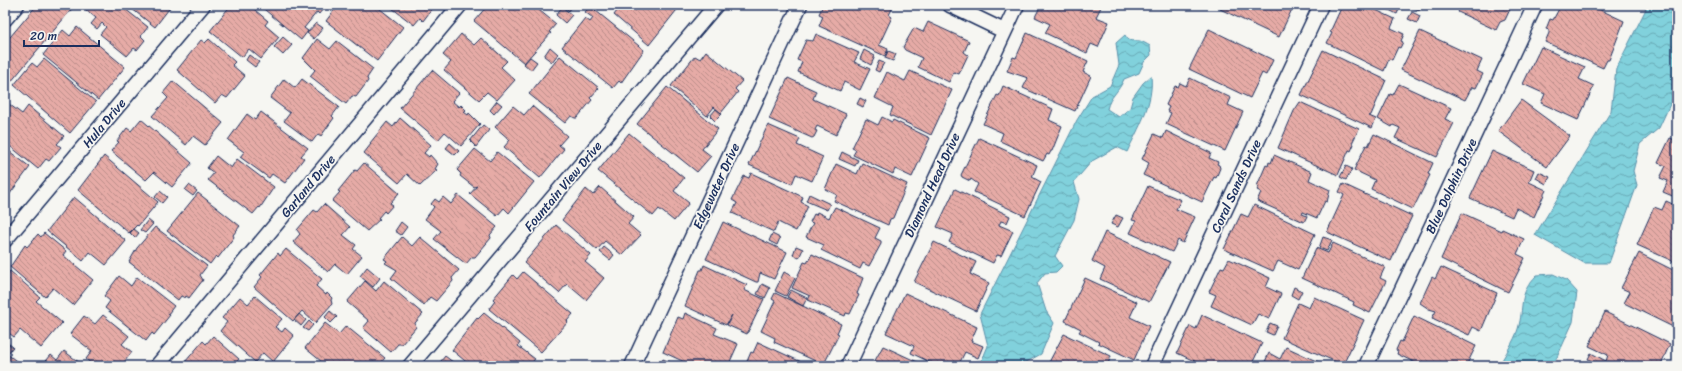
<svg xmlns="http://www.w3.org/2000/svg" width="1682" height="371" font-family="Sriracha,sans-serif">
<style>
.water{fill:url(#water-waves);stroke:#5890aa}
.building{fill:url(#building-back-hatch);stroke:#1b2f5e}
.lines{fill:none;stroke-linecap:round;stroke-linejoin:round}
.service-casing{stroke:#1b2f5e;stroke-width:17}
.service{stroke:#f6f6f2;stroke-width:14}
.labels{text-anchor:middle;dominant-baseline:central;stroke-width:3.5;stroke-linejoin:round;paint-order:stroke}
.street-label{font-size:13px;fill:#1b2f5e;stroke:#f6f6f2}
</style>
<defs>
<pattern id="water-waves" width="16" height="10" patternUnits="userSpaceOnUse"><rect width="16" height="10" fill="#81d1dc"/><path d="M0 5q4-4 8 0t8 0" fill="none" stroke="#69aab6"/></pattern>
<pattern id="building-back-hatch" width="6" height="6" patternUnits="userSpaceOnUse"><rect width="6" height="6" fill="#e6aba6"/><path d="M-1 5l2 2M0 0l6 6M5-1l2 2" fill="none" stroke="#ba8c8a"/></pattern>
</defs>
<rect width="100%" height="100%" fill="#f6f6f2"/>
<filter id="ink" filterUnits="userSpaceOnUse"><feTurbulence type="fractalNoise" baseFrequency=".025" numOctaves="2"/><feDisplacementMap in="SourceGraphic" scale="8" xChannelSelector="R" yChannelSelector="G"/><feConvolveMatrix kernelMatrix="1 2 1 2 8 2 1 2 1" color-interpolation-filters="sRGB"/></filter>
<g filter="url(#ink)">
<path class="water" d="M 1648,5 L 1677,5 L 1677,89 L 1659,128 L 1640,144 L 1633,171 L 1637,185 L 1609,263 L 1584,263 L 1535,235 L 1611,111 L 1616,69 Z
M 1125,35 C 1129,43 1132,40 1140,41 C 1143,42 1147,44 1150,46 L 1151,55 L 1144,62 L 1139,73 L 1124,79 C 1119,92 1110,96 1107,109 L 1119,117 L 1130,108 L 1133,97 L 1143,83 L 1151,76 C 1154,103 1138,129 1127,152 L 1117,147 L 1092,161 L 1074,182 L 1079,199 L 1074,220 L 1055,256 L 1062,266 L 1056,272 L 1045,273 L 1037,283 L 1046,311 L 1054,323 L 1041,354 L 1019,366 L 965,366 L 966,364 L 982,360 L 988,346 L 980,314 L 1077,120 L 1092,96 L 1110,86 L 1119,65 L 1116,43 Z
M 1553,274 L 1566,280 L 1577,292 L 1573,322 L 1553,366 L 1499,366 C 1505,354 1514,342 1518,329 C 1525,306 1517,295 1537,275 Z"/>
<path class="building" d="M 37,5 L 75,5 L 5,89 L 5,43 Z
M 88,5 L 104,7 L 120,5 L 148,27 L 141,36 L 145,40 L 137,50 L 134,48 L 127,56 L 100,34 L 106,27 L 102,23 L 97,29 L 91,24 L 96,18 L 85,9 Z
M 127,5 L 172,5 L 155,27 Z
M 231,5 L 249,5 L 268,21 L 265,25 L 279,37 L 261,59 L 249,49 L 242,57 L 210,31 Z
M 259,5 L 323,5 L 321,7 L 323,9 L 319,14 L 317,12 L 304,28 L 308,31 L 301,40 Z
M 338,5 L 357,5 L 361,8 L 363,5 L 375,5 L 403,27 L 377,61 L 326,21 Z
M 388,5 L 435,5 L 423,21 L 420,18 L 414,25 Z
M 488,5 L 533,5 L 556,24 L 549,32 L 551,33 L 524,63 L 474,21 Z
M 562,5 L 573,5 L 569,11 Z
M 617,5 L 679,5 L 680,6 L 649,45 L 614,15 L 620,7 Z
M 823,5 L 889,5 L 893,7 L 889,15 L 892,17 L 879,45 L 888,49 L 885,56 L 819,26 L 823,16 L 819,14 Z
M 1041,5 L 1102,5 L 1096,17 L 1109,22 L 1098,47 L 1091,44 L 1087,53 L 1045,33 L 1050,24 L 1035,17 Z
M 1222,5 L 1294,5 L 1279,37 L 1220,9 Z
M 1344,5 L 1365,5 L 1395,19 L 1391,28 L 1404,34 L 1401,41 L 1403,42 L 1400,48 L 1398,47 L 1392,60 L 1389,59 L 1384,71 L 1327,43 L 1332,33 L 1330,32 L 1342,6 L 1344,7 Z
M 1379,5 L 1401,5 L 1397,14 Z
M 1407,5 L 1421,5 L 1419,10 Z
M 1462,5 L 1512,5 L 1505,20 L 1500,22 L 1496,30 L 1458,12 Z
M 1561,5 L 1590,5 L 1624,21 L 1609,60 L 1607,60 L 1603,68 L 1545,42 L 1549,33 L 1549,30 L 1546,29 L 1550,19 L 1553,20 Z
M 590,6 L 644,50 L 623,80 L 621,83 L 619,81 L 613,88 L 562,47 L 585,18 L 590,22 L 593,18 L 585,12 Z
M 562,7 L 572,15 L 565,23 L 556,15 Z
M 1412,12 L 1420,16 L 1417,23 L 1408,19 Z
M 928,22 L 969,41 L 964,52 L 968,55 L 959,74 L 954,72 L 949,82 L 918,67 L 922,58 L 905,50 L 903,47 L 914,28 L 923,32 Z
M 316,23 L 323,28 L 314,39 L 307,33 Z
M 77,27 L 125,67 L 98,100 L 43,55 L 63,30 L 70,36 Z
M 1209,29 L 1273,60 L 1266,75 L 1262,73 L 1250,98 L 1189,69 Z
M 1420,31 L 1482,60 L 1477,71 L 1483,74 L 1476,88 L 1472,87 L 1465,100 L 1401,70 Z
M 1027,33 L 1088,61 L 1083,72 L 1091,76 L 1075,111 L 1023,88 L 1028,78 L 1007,71 L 1013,57 L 1016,58 Z
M 461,34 L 474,45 L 481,38 L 507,61 L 501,67 L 515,80 L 497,100 L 487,92 L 479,100 L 444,70 L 451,62 L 443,55 Z
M 816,34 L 859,53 L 854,62 L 870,69 L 860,90 L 844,82 L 840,91 L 798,72 L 802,62 L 797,60 L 806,40 L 813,41 Z
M 283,37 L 292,45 L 283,55 L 274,47 Z
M 209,39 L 235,62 L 232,65 L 245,76 L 227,98 L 222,95 L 215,103 L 177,70 L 201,40 L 205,43 Z
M 317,39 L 330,49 L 337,41 L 373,69 L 367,78 L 368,81 L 356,97 L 352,96 L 346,104 L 310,76 L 315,70 L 303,58 Z
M 550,47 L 558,54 L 552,62 L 544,56 Z
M 1541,47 L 1585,67 L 1579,79 L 1594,86 L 1578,120 L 1541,103 L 1545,94 L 1523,84 Z
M 864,50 L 875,56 L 871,65 L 860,59 Z
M 1323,50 L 1386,80 L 1371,115 L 1369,116 L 1376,119 L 1372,128 L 1301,95 Z
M 706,51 L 742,81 L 735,89 L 738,92 L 721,113 L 714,107 L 707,116 L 671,86 L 695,56 L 700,59 Z
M 888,51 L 896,54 L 893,61 L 885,58 Z
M 249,55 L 259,62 L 255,67 L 246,60 Z
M 560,56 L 599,88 L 590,98 L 592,100 L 577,118 L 575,118 L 571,116 L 565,123 L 529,94 Z
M 530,57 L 537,62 L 531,70 L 524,64 Z
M 44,59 L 96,102 L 70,133 L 14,85 L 32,63 L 37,67 Z
M 879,61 L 884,63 L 879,72 L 875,70 Z
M 432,70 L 459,93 L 452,101 L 459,107 L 461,105 L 466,110 L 464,112 L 468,115 L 469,113 L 480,124 L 461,146 L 445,132 L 438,140 L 400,108 Z
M 910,71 L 952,90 L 931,135 L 890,115 L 893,107 L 875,98 L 887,72 L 905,81 Z
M 788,78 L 816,91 L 813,99 L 846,114 L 836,135 L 817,126 L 815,130 L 817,131 L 814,137 L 812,138 L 769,119 Z
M 1190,78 L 1231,98 L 1228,105 L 1243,112 L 1225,151 L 1166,124 L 1171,113 L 1167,111 L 1169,107 L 1166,105 L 1175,86 L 1178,87 L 1180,83 L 1186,86 Z
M 284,79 L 295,88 L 302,79 L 339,107 L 332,116 L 334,118 L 321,136 L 318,134 L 312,142 L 284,121 L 290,113 L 270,98 Z
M 173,81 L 223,123 L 205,145 L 193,136 L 186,145 L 152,116 L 168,98 L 163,93 Z
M 1399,84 L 1451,108 L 1445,119 L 1454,123 L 1437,157 L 1395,138 L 1400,128 L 1393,125 L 1392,127 L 1378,119 L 1390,94 L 1393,95 Z
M 1003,86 L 1053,109 L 1049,120 L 1062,126 L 1052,151 L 1051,151 L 1049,155 L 1047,154 L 1043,161 L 1000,141 L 1003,133 L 983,124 L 997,95 L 999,96 Z
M 667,87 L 718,129 L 702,149 L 711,156 L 697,172 L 637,124 Z
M 860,98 L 866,101 L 863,107 L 857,104 Z
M 1521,100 L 1570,136 L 1547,167 L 1498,131 Z
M 5,101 L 22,114 L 28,106 L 64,136 L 57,144 L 61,147 L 49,161 L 46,159 L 38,169 L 5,142 Z
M 497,101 L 502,105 L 494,114 L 490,110 Z
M 1300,102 L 1359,129 L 1352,143 L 1354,144 L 1351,151 L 1349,150 L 1338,175 L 1278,148 L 1294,111 Z
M 513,106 L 524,115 L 532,106 L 567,136 L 559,145 L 564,149 L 540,178 L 504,147 L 510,140 L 495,127 Z
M 716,109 L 722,114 L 715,121 L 710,116 Z
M 261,112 L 308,148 L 301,156 L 304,158 L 285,183 L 272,174 L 269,178 L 240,157 L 244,152 L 228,140 L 247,114 L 255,120 Z
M 882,117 L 892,122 L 893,120 L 930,138 L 912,177 L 895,169 L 893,174 L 853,155 L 856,150 L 852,148 L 866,119 L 878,125 Z
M 400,118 L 431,145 L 424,153 L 429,157 L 430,155 L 438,164 L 435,169 L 437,170 L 420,186 L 407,174 L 399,183 L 364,153 L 371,144 L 370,143 L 387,122 L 393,127 Z
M 141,119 L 192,163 L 172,187 L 154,172 L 146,180 L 111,151 L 119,142 L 117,141 L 127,128 L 131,131 Z
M 483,125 L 489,130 L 476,147 L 470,141 Z
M 768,125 L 800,139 L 797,145 L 823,157 L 812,181 L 796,174 L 792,184 L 749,165 Z
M 1166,131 L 1211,153 L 1209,158 L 1218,162 L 1217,164 L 1219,165 L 1220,168 L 1216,178 L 1214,177 L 1202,202 L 1143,175 L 1149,163 L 1142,159 L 1154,134 L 1163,138 Z
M 629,133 L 684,178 L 674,191 L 689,203 L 674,221 L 659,209 L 653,216 L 598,171 Z
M 1374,134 L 1433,163 L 1428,174 L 1430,175 L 1413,209 L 1371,189 L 1375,180 L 1354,170 L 1366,145 L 1368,146 Z
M 979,138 L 1037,165 L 1032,177 L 1041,182 L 1025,216 L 974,192 L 978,184 L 971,179 L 970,181 L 962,177 L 961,175 Z
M 1670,138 L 1677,141 L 1677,198 L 1663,192 L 1668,181 L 1660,178 L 1666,166 L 1658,163 Z
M 450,143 L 459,151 L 455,155 L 446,148 Z
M 5,148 L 30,167 L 9,195 L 5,192 Z
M 475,149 L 490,161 L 497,152 L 534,182 L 509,213 L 504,208 L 497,216 L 470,194 L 477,186 L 474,187 L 460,176 L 461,174 L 457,170 Z
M 1492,151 L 1534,170 L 1529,182 L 1546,190 L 1534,217 L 1516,208 L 1512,217 L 1470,198 Z
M 842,152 L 858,160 L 855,166 L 839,159 Z
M 1274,155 L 1312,172 L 1309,180 L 1330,190 L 1327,202 L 1325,201 L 1317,218 L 1303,212 L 1302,214 L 1307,216 L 1304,222 L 1257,201 L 1261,192 L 1257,190 L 1259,187 L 1257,186 L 1266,165 L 1268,166 L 1269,162 L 1271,163 Z
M 104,156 L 158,202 L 138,226 L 137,225 L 129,233 L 78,190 Z
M 216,156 L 231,168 L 237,159 L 274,187 L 260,208 L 259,207 L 253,214 L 208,180 L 214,173 L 207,168 Z
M 364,163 L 399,193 L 390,203 L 393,205 L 386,213 L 384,211 L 378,218 L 380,219 L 367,231 L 332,201 L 340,192 L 338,191 L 355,170 L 357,171 Z
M 862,163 L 907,184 L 893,218 L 890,219 L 888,225 L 834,201 L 837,195 L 825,189 L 836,164 L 857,174 Z
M 1346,166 L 1352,169 L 1346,180 L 1340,177 Z
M 1539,172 L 1550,177 L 1546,184 L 1536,178 Z
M 751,173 L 803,197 L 801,202 L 808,206 L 796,231 L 778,222 L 774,232 L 732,213 L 737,203 L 732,200 L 744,176 L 749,178 Z
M 1343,184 L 1412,216 L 1391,261 L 1327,232 L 1344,195 L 1339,192 Z
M 189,185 L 197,191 L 193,196 L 185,190 Z
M 1148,186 L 1181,200 L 1176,209 L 1195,217 L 1183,243 L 1178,240 L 1172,252 L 1130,233 L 1136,221 L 1132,220 Z
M 600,187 L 634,217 L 628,224 L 641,235 L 622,255 L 605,241 L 597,250 L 562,220 L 586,189 L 593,195 Z
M 955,189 L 1010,216 L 1007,223 L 1001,221 L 999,225 L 1013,231 L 1001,256 L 997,255 L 993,263 L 949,242 L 953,234 L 937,227 Z
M 160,191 L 167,197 L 162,203 L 155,197 Z
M 198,193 L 240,226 L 233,235 L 234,237 L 218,258 L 216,256 L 210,264 L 167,231 Z
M 809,194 L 830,204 L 827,210 L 806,201 Z
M 458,195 L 497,227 L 490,235 L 491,238 L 475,257 L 472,257 L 466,264 L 434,239 L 441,231 L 425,219 L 434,207 L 431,204 L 435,199 L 439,202 L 443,197 L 451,204 Z
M 74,197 L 126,241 L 106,265 L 90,252 L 83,261 L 47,231 Z
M 1666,201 L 1677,206 L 1677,263 L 1637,245 L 1654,207 L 1662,210 Z
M 324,204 L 350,227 L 343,235 L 356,245 L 353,249 L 362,256 L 347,274 L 335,264 L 328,272 L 293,242 L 300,234 L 297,230 L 314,210 L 317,212 Z
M 1254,205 L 1315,234 L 1298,270 L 1278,261 L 1273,271 L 1224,249 L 1241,214 L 1248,217 Z
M 835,207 L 880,228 L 875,238 L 881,241 L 881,244 L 869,266 L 863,263 L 860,269 L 821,250 L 824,245 L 806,237 L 813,223 L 810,222 L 814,214 L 816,215 L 817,212 L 829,218 Z
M 1462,213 L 1501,231 L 1502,229 L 1524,239 L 1517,254 L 1525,258 L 1508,292 L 1441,259 Z
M 1116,215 L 1123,218 L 1118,227 L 1111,224 Z
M 148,220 L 153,224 L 145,233 L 140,230 Z
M 401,222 L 407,227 L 401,235 L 395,231 Z
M 723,222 L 787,252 L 774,279 L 760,273 L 758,282 L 756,282 L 706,259 Z
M 556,225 L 591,255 L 585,262 L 604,278 L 586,300 L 567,284 L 559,293 L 524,263 Z
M 155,227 L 207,266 L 200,275 L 203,280 L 189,298 L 186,296 L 185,298 L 181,296 L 178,300 L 129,262 L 137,248 Z
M 134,229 L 139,233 L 135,238 L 130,233 Z
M 1105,232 L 1170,262 L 1149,302 L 1100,279 L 1105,268 L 1092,261 Z
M 44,233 L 66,251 L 63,255 L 93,280 L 73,305 L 53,288 L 45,297 L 10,267 L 25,245 L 27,247 L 38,234 L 41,237 Z
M 772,234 L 780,238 L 777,245 L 769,241 Z
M 402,237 L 412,246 L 420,237 L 459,270 L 452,278 L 453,281 L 436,301 L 430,297 L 424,305 L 391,278 L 397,270 L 385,263 L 387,261 L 384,259 Z
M 1323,237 L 1332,240 L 1327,251 L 1319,248 Z
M 934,242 L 976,262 L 970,274 L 989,283 L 976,311 L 914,282 Z
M 1333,243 L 1385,267 L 1380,278 L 1386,281 L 1370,313 L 1353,305 L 1354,302 L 1302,278 L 1316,248 L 1328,253 Z
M 796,246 L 803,249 L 799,258 L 793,255 Z
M 604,247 L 614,255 L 610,260 L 600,252 Z
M 286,249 L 322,279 L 316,286 L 326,295 L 327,293 L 332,298 L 331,300 L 332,304 L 315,323 L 302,311 L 293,321 L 254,287 L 262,277 L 260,275 L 278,253 L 280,256 Z
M 1639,253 L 1677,272 L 1677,323 L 1675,328 L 1624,303 L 1630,292 L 1621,288 Z
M 812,254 L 863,278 L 857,294 L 859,295 L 850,314 L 846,313 L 845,316 L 808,300 L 810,296 L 792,288 L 804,262 L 807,263 Z
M 1229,259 L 1270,278 L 1266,287 L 1281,294 L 1269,319 L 1258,314 L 1252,325 L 1211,306 L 1216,295 L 1209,292 L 1221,267 L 1224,268 Z
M 704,265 L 747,285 L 744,290 L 764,299 L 747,334 L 727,325 L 732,315 L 726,325 L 685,306 L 700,270 L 702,270 Z
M 367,267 L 380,278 L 373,287 L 360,276 Z
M 1441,267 L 1497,293 L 1481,331 L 1473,327 L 1469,335 L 1432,318 L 1436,311 L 1429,309 L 1420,303 L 1432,277 L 1435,279 Z
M 10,271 L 40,297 L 36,301 L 62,323 L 41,348 L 20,330 L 14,337 L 5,330 L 5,277 Z
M 523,272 L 573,314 L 567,321 L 568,322 L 541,352 L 489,309 L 495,301 L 493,299 L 513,275 L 517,279 Z
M 784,272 L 795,278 L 786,296 L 775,291 Z
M 119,276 L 131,286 L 137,277 L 174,306 L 168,314 L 170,315 L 154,335 L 152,333 L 146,341 L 105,308 L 110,301 L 104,296 Z
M 1085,278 L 1137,302 L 1130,317 L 1149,326 L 1134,360 L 1098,343 L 1099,342 L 1079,332 L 1081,329 L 1065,321 Z
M 365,281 L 376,291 L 384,281 L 423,314 L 415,323 L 416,327 L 402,344 L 398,344 L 391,352 L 363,328 L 369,321 L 347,302 Z
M 762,284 L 770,288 L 765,298 L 757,294 Z
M 1294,287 L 1302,291 L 1298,299 L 1291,295 Z
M 791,290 L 807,298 L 803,306 L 787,297 Z
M 775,293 L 841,324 L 837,333 L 839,334 L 825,362 L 824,361 L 822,364 L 774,342 L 775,338 L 761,331 L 775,301 L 772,299 Z
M 905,293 L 977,327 L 971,341 L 983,346 L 978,358 L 965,352 L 958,366 L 938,366 L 911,353 L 914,346 L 886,333 Z
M 255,296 L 282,319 L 275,327 L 282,332 L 285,328 L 294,336 L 273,362 L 263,353 L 255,362 L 220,331 L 227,322 L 222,318 L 240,297 L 248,304 Z
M 1314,297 L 1364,320 L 1343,365 L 1282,338 L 1298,303 L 1309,308 Z
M 330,311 L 337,317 L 331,323 L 325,317 Z
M 1605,312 L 1670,344 L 1660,366 L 1602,366 L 1588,359 L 1591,353 L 1606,361 L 1608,355 L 1589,346 Z
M 484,313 L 520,343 L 518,346 L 535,359 L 529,366 L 471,366 L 452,350 L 477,318 L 478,319 Z
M 685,313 L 717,328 L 714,334 L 738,344 L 728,366 L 720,366 L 710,362 L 708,366 L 693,366 L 663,352 L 678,317 L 683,319 Z
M 299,314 L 306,320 L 301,326 L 294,320 Z
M 103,315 L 129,336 L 122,344 L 132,352 L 121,366 L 94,366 L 86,359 L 92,351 L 70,334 L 84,316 L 95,324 Z
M 1202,315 L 1262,343 L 1251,366 L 1205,366 L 1177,353 L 1190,326 L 1196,329 Z
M 1414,316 L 1476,346 L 1466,366 L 1415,366 L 1416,363 L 1397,354 L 1398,351 L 1396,350 L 1400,341 L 1402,342 Z
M 309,321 L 313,325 L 308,331 L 303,328 Z
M 325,323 L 339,334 L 346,326 L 385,358 L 378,366 L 327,366 L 305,348 Z
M 1270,323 L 1277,326 L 1273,335 L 1266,332 Z
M 1064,334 L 1111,356 L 1108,364 L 1112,366 L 1047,366 Z
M 213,336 L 239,359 L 233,366 L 187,366 L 185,362 L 203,341 L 206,344 Z
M 5,341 L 13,347 L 7,354 L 19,363 L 16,366 L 5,366 Z
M 758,342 L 810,366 L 745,366 L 751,352 L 753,353 Z
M 883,346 L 926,366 L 872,366 Z
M 1286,347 L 1327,366 L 1263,366 L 1269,353 L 1280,359 Z
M 64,351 L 84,366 L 42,366 L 51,355 L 57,360 Z
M 445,356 L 458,366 L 437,366 Z
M 663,359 L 678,366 L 656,366 L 657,363 L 660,365 Z
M 1178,362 L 1186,366 L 1176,366 Z"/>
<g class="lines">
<defs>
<path id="service" d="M 950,5 L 1004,31
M 5,19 L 17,5
M 5,240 L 203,5
M 157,366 L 460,5
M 410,366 L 716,5
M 632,366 L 800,5
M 848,366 L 1017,5
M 1152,366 L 1321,5
M 1366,366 L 1535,5"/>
</defs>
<use href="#service" class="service-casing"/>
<use href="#service" class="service"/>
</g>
</g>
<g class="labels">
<g class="street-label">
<text transform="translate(104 123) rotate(-50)">Hula Drive</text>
<text transform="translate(932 185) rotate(-65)">Diamond Head Drive</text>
<text transform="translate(308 186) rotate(-50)">Garland Drive</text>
<text transform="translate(563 186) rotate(-50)">Fountain View Drive</text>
<text transform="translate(716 186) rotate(-65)">Edgewater Drive</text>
<text transform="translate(1236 186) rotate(-65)">Coral Sands Drive</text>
<text transform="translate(1451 186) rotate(-65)">Blue Dolphin Drive</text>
</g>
</g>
<rect width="1682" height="371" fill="none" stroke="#f6f6f2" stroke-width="20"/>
<rect x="10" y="10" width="1662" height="351" fill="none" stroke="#1b2f5e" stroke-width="1.5" filter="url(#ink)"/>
<path d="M24 40v6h75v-6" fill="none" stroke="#1b2f5e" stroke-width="2"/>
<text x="30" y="40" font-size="12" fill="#1b2f5e" stroke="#f6f6f2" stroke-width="3" paint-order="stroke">20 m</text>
</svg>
